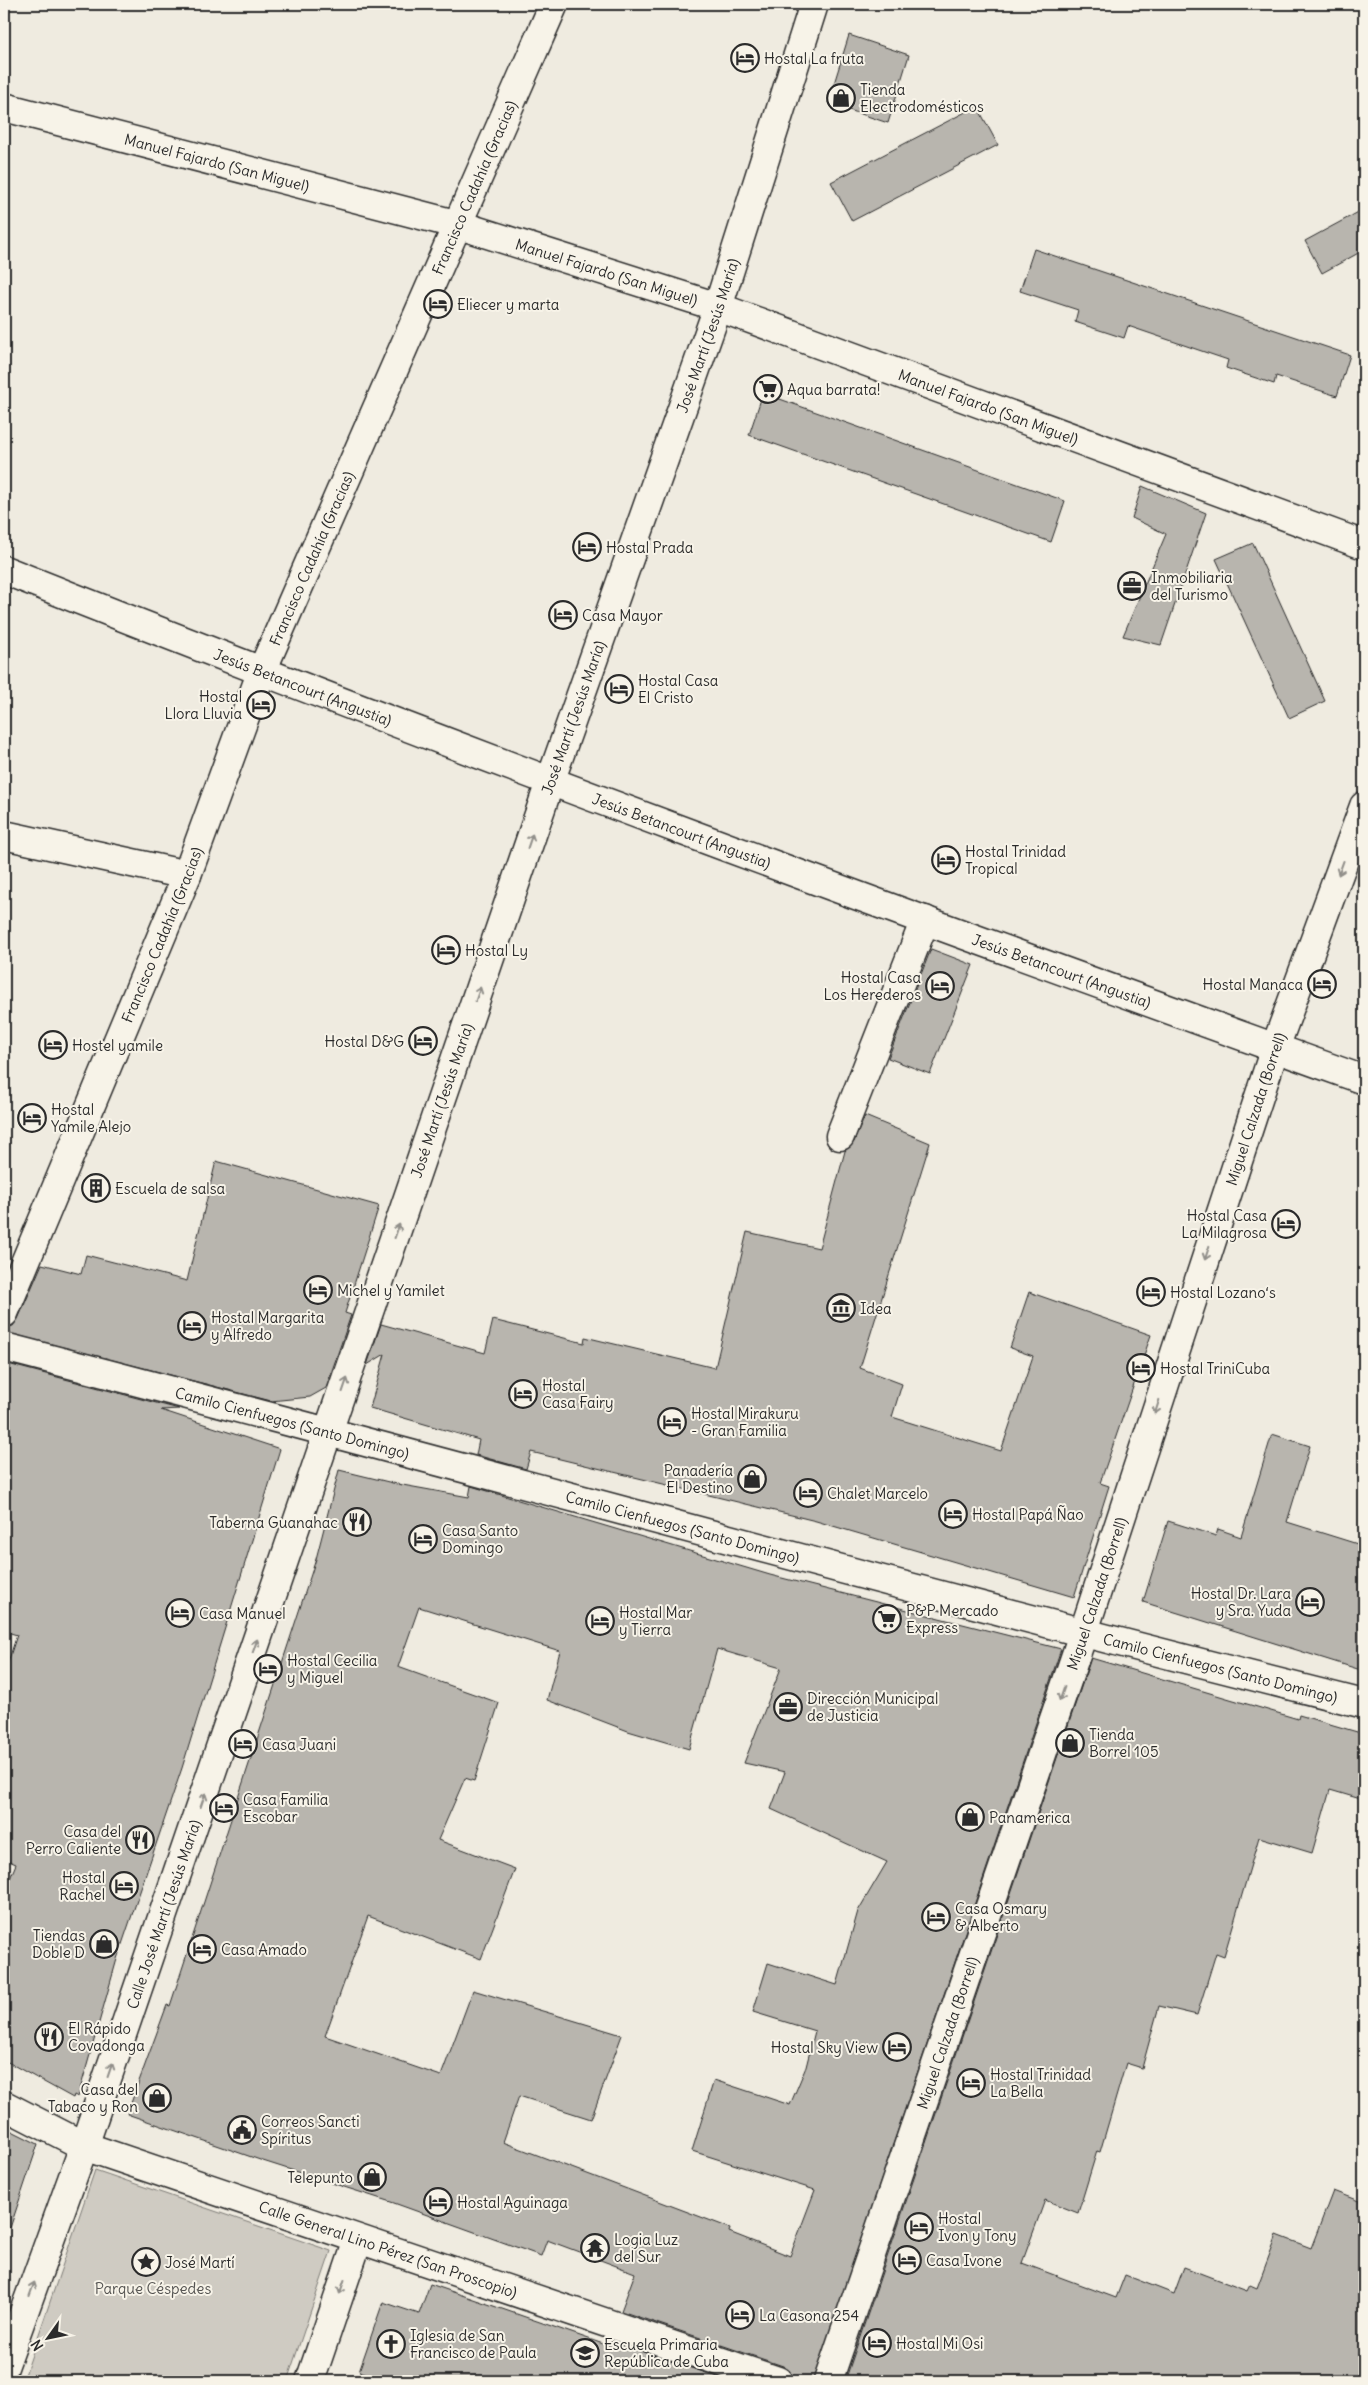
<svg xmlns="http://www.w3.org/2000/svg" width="1368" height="2385" font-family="Delius,sans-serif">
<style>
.green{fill:#cfcbc2;stroke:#7d7b76}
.building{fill:#b8b5ae;stroke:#2b2b2b;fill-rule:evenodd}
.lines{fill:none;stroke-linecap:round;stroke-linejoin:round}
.minor-casing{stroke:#2b2b2b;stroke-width:31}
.minor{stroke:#f7f3e8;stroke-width:28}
.oneway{stroke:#918f8a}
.labels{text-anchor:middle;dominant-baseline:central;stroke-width:4;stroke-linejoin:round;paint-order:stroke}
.poi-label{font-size:15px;fill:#2b2b2b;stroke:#f7f3e8;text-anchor:start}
.street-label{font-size:15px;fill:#2b2b2b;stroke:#f7f3e8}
.park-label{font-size:15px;fill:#545351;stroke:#f7f3e8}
</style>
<rect width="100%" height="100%" fill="#efebe0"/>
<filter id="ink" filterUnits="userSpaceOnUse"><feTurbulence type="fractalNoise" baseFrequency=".02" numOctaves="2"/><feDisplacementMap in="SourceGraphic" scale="10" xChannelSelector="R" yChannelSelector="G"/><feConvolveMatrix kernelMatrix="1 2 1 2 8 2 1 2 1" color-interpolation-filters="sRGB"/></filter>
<g filter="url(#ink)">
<path class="green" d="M 95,2170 L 331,2251 L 287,2381 L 23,2381 Z"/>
<path class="building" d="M 849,35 L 909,55 L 888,123 L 828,103 Z
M 977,106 L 998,145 L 852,221 L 831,182 Z
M 1364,209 L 1364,250 L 1322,273 L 1305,241 Z
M 1034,249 L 1350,355 L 1337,396 L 1276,376 L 1274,384 L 1226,368 L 1228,360 L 1128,326 L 1124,338 L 1075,322 L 1078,310 L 1020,291 Z
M 763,393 L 1065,501 L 1051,542 L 749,435 Z
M 1142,486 L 1206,513 L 1161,645 L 1123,636 L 1166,534 L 1132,518 Z
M 1253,543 L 1325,701 L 1289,718 L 1216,559 Z
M 931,949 L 973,965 L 930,1074 L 888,1058 Z
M 865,1116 L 930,1143 L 860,1368 L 902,1384 L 892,1417 L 1001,1451 L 1033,1356 L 1010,1348 L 1029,1292 L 1151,1335 L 1100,1483 L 1109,1486 L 1074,1597 L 816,1521 L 531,1452 L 526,1469 L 476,1455 L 479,1440 L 370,1408 L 385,1354 L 367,1365 L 381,1324 L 485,1353 L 493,1320 L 584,1343 L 585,1337 L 715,1368 L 747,1232 L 819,1248 L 845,1151 L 854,1142 Z
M 216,1161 L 379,1206 L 345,1313 L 351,1315 L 326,1388 L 310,1397 L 271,1401 L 4,1332 L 4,1328 L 13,1326 L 18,1319 L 42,1264 L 81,1274 L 86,1255 L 187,1281 Z
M 4,1363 L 179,1409 L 161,1410 L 280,1449 L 182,1768 L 117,1959 L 78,2097 L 74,2095 L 73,2098 L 4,2060 L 4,1893 L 16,1864 L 4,1859 L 4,1674 L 17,1635 L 4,1631 Z
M 1272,1434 L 1310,1446 L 1287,1522 L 1364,1546 L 1364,1671 L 1143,1602 L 1168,1521 L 1216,1536 L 1218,1529 L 1241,1537 Z
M 339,1470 L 397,1484 L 469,1497 L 471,1486 L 770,1575 L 1061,1649 L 813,2381 L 793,2381 L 790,2371 L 783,2366 L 621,2311 L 635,2273 L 547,2240 L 541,2256 L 394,2203 L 263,2161 L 127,2114 L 167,2005 L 170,2006 L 316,1559 ZM 419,1607 L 560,1651 L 547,1700 L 628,1731 L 689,1749 L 717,1649 L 781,1668 L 744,1763 L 785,1772 L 771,1809 L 887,1862 L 858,1911 L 837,1985 L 768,1963 L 753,2012 L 815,2031 L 806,2067 L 790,2105 L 714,2080 L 692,2151 L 815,2190 L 790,2256 L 729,2232 L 730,2228 L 503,2142 L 519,2096 L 591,2119 L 622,2035 L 473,1990 L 441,2076 L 325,2036 L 368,1916 L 481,1959 L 515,1869 L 438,1840 L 465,1778 L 474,1781 L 499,1703 L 398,1667 Z
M 1091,1658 L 1298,1719 L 1299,1715 L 1364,1734 L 1364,1800 L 1330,1790 L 1312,1853 L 1259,1837 L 1224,1956 L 1216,1953 L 1197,2015 L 1159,2006 L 1142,2068 L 1126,2063 L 1100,2152 L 1097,2151 L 1078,2213 L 1045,2200 L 1022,2263 L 1116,2298 L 1125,2275 L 1174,2294 L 1184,2267 L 1247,2291 L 1250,2285 L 1257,2288 L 1277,2235 L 1311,2248 L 1333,2191 L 1364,2203 L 1364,2381 L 845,2381 Z
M 4,2127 L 38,2144 L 10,2228 L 4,2226 Z
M 430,2284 L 609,2346 L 610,2341 L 730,2381 L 388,2381 L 359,2371 L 383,2302 L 419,2314 Z"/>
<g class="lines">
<defs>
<g id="minor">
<path id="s1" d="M 4,107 L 459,225 L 718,307 L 1364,545"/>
<path id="s2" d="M 4,570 C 454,749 909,916 1364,1080"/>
<path d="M 4,835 L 187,875"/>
<path d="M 840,1136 L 925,920"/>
<path id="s3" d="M 4,1313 L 187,875 L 261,673 L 554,4"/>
<path id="s4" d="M 4,1347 C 458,1464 909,1591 1364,1704"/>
<path id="s5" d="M 4,2105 L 84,2146 L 778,2381"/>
<path id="s6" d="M 4,2367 L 84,2146 L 550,782 L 718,307 L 814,4"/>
<path d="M 310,2381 L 358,2240"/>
<path id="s7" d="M 828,2381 L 1083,1634 L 1275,1048 L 1364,806"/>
</g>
</defs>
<use href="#minor" class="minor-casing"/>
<use href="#minor" class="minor"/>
</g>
<defs><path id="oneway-shaft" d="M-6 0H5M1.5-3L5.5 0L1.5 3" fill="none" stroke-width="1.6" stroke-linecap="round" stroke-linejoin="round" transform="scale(1.25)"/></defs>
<g class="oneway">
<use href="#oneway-shaft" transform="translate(530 841) rotate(-71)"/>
<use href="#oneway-shaft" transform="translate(1341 868) rotate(110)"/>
<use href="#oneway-shaft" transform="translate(478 994) rotate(-71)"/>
<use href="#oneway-shaft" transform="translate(397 1231) rotate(-71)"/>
<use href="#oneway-shaft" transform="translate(1207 1253) rotate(108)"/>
<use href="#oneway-shaft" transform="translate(345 1385) rotate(-71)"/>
<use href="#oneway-shaft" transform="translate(1157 1407) rotate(108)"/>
<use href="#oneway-shaft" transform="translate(255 1646) rotate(-71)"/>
<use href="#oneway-shaft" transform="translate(1062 1694) rotate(109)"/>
<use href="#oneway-shaft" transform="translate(203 1800) rotate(-71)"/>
<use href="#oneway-shaft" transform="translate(110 2070) rotate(-71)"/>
<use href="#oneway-shaft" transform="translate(342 2287) rotate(109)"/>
<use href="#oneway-shaft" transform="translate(32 2289) rotate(-70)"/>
</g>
</g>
<defs>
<symbol id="hotel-ring" viewBox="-11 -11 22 22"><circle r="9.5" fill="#f7f3e8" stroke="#2b2b2b" stroke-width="1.5"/><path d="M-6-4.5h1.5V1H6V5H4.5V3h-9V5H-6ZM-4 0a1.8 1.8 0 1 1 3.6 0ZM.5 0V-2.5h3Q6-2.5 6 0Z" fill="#2b2b2b"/></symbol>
<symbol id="shop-ring" viewBox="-11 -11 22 22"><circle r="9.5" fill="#f7f3e8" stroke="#2b2b2b" stroke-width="1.5"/><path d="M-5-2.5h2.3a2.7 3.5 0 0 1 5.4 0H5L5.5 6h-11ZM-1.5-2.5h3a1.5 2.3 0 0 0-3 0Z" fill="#2b2b2b"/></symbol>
<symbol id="supermarket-ring" viewBox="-11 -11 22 22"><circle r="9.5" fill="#f7f3e8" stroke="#2b2b2b" stroke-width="1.5"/><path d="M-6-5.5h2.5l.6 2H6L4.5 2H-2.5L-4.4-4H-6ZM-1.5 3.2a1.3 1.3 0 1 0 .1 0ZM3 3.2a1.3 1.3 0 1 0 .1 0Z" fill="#2b2b2b"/></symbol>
<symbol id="office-ring" viewBox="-11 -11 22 22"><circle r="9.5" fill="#f7f3e8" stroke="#2b2b2b" stroke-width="1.5"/><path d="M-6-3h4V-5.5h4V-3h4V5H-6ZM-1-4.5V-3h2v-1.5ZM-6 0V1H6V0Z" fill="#2b2b2b"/></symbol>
<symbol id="building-ring" viewBox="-11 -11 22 22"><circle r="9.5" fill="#f7f3e8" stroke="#2b2b2b" stroke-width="1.5"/><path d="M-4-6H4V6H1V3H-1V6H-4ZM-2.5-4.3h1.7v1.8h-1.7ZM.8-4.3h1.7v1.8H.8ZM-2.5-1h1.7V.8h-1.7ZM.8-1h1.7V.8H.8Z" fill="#2b2b2b"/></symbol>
<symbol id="museum-ring" viewBox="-11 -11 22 22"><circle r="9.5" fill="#f7f3e8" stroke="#2b2b2b" stroke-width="1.5"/><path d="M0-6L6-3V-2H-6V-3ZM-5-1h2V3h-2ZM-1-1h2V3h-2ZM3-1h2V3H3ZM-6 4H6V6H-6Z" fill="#2b2b2b"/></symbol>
<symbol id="restaurant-ring" viewBox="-11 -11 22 22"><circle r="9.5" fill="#f7f3e8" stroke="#2b2b2b" stroke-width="1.5"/><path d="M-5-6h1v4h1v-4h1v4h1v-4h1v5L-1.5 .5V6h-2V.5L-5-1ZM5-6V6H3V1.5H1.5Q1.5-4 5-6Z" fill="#2b2b2b"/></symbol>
<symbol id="civic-ring" viewBox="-11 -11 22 22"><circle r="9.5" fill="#f7f3e8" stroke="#2b2b2b" stroke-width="1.5"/><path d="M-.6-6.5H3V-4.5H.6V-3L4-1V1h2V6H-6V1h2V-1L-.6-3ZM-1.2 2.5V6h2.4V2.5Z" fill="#2b2b2b"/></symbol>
<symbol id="temple-ring" viewBox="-11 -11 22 22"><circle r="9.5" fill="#f7f3e8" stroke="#2b2b2b" stroke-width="1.5"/><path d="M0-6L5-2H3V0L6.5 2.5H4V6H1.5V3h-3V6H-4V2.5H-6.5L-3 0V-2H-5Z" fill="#2b2b2b"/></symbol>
<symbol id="sight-ring" viewBox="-11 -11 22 22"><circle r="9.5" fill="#f7f3e8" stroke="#2b2b2b" stroke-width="1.5"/><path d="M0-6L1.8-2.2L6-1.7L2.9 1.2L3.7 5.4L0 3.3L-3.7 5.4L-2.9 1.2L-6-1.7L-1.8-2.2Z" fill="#2b2b2b"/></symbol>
<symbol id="church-ring" viewBox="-11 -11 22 22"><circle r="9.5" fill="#f7f3e8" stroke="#2b2b2b" stroke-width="1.5"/><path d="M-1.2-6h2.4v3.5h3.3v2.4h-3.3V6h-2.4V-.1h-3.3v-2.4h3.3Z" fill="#2b2b2b"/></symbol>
<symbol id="school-ring" viewBox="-11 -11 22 22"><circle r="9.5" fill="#f7f3e8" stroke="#2b2b2b" stroke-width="1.5"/><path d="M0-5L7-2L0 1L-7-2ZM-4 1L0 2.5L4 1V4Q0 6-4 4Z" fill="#2b2b2b"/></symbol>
</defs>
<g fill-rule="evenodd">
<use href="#hotel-ring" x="729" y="42" width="32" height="32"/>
<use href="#shop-ring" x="825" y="82" width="32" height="32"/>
<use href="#hotel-ring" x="422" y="288" width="32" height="32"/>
<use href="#supermarket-ring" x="752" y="373" width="32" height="32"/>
<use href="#hotel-ring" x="571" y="531" width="32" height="32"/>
<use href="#office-ring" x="1116" y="570" width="32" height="32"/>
<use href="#hotel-ring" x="547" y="599" width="32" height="32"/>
<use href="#hotel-ring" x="603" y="673" width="32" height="32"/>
<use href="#hotel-ring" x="245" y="689" width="32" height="32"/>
<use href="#hotel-ring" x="930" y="844" width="32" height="32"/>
<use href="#hotel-ring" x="430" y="934" width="32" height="32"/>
<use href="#hotel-ring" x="1306" y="968" width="32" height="32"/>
<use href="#hotel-ring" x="924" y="970" width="32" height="32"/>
<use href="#hotel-ring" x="407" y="1025" width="32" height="32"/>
<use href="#hotel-ring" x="37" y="1029" width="32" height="32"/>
<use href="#hotel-ring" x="16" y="1102" width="32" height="32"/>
<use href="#building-ring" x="80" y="1172" width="32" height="32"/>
<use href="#hotel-ring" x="1270" y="1208" width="32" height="32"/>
<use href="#hotel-ring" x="302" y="1274" width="32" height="32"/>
<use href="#hotel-ring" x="1135" y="1276" width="32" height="32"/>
<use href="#museum-ring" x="825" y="1292" width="32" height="32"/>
<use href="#hotel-ring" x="176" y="1310" width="32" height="32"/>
<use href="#hotel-ring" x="1125" y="1352" width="32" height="32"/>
<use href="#hotel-ring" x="507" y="1378" width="32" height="32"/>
<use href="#hotel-ring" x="656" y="1406" width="32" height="32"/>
<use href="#shop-ring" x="736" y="1463" width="32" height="32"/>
<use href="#hotel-ring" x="792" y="1477" width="32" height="32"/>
<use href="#hotel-ring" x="937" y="1498" width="32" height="32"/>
<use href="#restaurant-ring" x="341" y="1506" width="32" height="32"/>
<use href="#hotel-ring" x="407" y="1523" width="32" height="32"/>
<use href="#hotel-ring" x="1294" y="1586" width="32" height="32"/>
<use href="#hotel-ring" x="164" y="1597" width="32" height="32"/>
<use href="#supermarket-ring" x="871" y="1603" width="32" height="32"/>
<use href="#hotel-ring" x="584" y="1605" width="32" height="32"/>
<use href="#hotel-ring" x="252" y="1653" width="32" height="32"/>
<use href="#office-ring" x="772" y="1691" width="32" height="32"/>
<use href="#shop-ring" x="1054" y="1727" width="32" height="32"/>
<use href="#hotel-ring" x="227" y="1728" width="32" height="32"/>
<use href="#hotel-ring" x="208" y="1792" width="32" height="32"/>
<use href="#shop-ring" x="954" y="1801" width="32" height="32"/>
<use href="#restaurant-ring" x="124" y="1824" width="32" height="32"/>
<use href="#hotel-ring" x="108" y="1870" width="32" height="32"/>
<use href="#hotel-ring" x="920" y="1901" width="32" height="32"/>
<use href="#shop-ring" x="88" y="1928" width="32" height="32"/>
<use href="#hotel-ring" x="186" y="1933" width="32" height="32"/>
<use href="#restaurant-ring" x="33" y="2021" width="32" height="32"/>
<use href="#hotel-ring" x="881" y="2031" width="32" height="32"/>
<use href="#hotel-ring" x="955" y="2067" width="32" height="32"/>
<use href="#shop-ring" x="141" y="2082" width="32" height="32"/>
<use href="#civic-ring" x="226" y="2114" width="32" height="32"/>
<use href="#shop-ring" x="356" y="2161" width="32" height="32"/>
<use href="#hotel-ring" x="422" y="2186" width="32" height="32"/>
<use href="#hotel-ring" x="903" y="2211" width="32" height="32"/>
<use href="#temple-ring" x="579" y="2232" width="32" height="32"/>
<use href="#hotel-ring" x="891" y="2244" width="32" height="32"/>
<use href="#sight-ring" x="130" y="2246" width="32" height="32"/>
<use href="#hotel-ring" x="724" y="2299" width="32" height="32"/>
<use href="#hotel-ring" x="861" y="2327" width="32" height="32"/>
<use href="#church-ring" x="375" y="2328" width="32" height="32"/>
<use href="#school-ring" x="569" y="2337" width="32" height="32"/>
</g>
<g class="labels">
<g class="poi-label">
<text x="764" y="58">Hostal La fruta</text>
<text x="860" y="89">Tienda<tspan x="860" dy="17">Electrodomésticos</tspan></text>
<text x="457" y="304">Eliecer y marta</text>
<text x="787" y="389">Aqua barrata!</text>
<text x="606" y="547">Hostal Prada</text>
<text x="1151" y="577">Inmobiliaria<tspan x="1151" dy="17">del Turismo</tspan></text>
<text x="582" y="615">Casa Mayor</text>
<text x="638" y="680">Hostal Casa<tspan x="638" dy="17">El Cristo</tspan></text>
<text x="242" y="696" text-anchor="end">Hostal<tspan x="242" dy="17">Llora Lluvia</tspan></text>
<text x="965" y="851">Hostal Trinidad<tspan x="965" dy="17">Tropical</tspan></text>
<text x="465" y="950">Hostal Ly</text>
<text x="921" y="977" text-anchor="end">Hostal Casa<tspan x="921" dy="17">Los Herederos</tspan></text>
<text x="1303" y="984" text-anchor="end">Hostal Manaca</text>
<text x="404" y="1041" text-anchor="end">Hostal D&amp;G</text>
<text x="72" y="1045">Hostel yamile</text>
<text x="51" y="1109">Hostal<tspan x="51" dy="17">Yamile Alejo</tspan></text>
<text x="115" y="1188">Escuela de salsa</text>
<text x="1267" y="1215" text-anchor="end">Hostal Casa<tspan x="1267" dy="17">La Milagrosa</tspan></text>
<text x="337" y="1290">Michel y Yamilet</text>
<text x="1170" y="1292">Hostal Lozano‘s</text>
<text x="860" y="1308">Idea</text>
<text x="211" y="1317">Hostal Margarita<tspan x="211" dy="17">y Alfredo</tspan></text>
<text x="1160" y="1368">Hostal TriniCuba</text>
<text x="542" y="1385">Hostal<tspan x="542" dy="17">Casa Fairy</tspan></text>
<text x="691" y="1413">Hostal Mirakuru<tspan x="691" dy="17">- Gran Familia</tspan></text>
<text x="733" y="1470" text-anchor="end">Panadería<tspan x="733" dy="17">El Destino</tspan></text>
<text x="827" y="1493">Chalet Marcelo</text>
<text x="972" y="1514">Hostal Papá Ñao</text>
<text x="338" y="1522" text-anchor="end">Taberna Guanahac</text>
<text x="442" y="1530">Casa Santo<tspan x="442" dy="17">Domingo</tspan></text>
<text x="1291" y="1593" text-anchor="end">Hostal Dr. Lara<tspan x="1291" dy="17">y Sra. Yuda</tspan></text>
<text x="906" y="1610">P&amp;P Mercado<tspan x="906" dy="17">Express</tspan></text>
<text x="619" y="1612">Hostal Mar<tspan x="619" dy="17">y Tierra</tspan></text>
<text x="199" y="1613">Casa Manuel</text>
<text x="287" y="1660">Hostal Cecilia<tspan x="287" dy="17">y Miguel</tspan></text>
<text x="807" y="1698">Dirección Municipal<tspan x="807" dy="17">de Justicia</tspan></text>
<text x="1089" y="1734">Tienda<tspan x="1089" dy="17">Borrel 105</tspan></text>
<text x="262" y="1744">Casa Juani</text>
<text x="243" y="1799">Casa Familia<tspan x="243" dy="17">Escobar</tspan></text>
<text x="989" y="1817">Panamerica</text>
<text x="121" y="1831" text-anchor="end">Casa del<tspan x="121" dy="17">Perro Caliente</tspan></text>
<text x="105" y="1877" text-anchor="end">Hostal<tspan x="105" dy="17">Rachel</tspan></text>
<text x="955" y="1908">Casa Osmary<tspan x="955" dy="17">&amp; Alberto</tspan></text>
<text x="85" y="1935" text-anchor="end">Tiendas<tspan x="85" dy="17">Doble D</tspan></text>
<text x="221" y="1949">Casa Amado</text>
<text x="68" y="2028">El Rápido<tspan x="68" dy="17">Covadonga</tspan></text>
<text x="878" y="2047" text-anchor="end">Hostal Sky View</text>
<text x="990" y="2074">Hostal Trinidad<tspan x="990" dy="17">La Bella</tspan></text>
<text x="138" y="2089" text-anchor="end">Casa del<tspan x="138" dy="17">Tabaco y Ron</tspan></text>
<text x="261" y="2121">Correos Sancti<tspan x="261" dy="17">Spíritus</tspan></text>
<text x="353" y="2177" text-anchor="end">Telepunto</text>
<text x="457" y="2202">Hostal Aguinaga</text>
<text x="938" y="2218">Hostal<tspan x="938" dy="17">Ivon y Tony</tspan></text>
<text x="614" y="2239">Logia Luz<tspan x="614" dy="17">del Sur</tspan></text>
<text x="926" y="2260">Casa Ivone</text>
<text x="165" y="2262">José Martí</text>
<text x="759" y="2315">La Casona 254</text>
<text x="410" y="2335">Iglesia de San<tspan x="410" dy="17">Francisco de Paula</tspan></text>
<text x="896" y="2343">Hostal Mi Osi</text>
<text x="604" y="2344">Escuela Primaria<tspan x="604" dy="17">República de Cuba</tspan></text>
</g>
<g class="street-label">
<text stroke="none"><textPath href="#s1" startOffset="220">Manuel Fajardo (San Miguel)</textPath></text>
<text stroke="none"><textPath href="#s3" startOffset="1220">Francisco Cadahía (Gracias)</textPath></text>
<text stroke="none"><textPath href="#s1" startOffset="625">Manuel Fajardo (San Miguel)</textPath></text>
<text stroke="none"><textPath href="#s6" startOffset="2150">José Martí (Jesús María)</textPath></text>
<text stroke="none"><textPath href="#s1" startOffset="1030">Manuel Fajardo (San Miguel)</textPath></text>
<text stroke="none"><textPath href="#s3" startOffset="815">Francisco Cadahía (Gracias)</textPath></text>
<text stroke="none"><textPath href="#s2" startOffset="321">Jesús Betancourt (Angustia)</textPath></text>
<text stroke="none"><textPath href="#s6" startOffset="1745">José Martí (Jesús María)</textPath></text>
<text stroke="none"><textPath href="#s2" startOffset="726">Jesús Betancourt (Angustia)</textPath></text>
<text stroke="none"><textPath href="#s3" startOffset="410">Francisco Cadahía (Gracias)</textPath></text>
<text stroke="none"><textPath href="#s2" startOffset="1131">Jesús Betancourt (Angustia)</textPath></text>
<text stroke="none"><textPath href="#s6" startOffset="1340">José Martí (Jesús María)</textPath></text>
<text stroke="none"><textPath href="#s7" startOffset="1342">Miguel Calzada (Borrell)</textPath></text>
<text stroke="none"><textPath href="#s4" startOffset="298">Camilo Cienfuegos (Santo Domingo)</textPath></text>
<text stroke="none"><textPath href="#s4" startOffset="702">Camilo Cienfuegos (Santo Domingo)</textPath></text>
<text stroke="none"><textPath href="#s7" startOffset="832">Miguel Calzada (Borrell)</textPath></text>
<text stroke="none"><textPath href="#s4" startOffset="1258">Camilo Cienfuegos (Santo Domingo)</textPath></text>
<text stroke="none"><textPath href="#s6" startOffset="480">Calle José Martí (Jesús María)</textPath></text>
<text stroke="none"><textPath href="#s7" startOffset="368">Miguel Calzada (Borrell)</textPath></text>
<text stroke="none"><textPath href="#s5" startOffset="411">Calle General Lino Pérez (San Proscopio)</textPath></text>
</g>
<g class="park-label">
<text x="153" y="2288">Parque Céspedes</text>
</g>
</g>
<rect width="1368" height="2385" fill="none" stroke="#f7f3e8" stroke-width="20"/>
<rect x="10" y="10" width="1348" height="2365" fill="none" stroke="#2b2b2b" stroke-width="2" filter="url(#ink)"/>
<g transform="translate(48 2338) rotate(237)" stroke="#f7f3e8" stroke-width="4" paint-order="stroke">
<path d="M0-4L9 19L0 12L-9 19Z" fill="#2b2b2b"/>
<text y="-8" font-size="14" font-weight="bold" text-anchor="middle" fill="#2b2b2b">N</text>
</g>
</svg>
